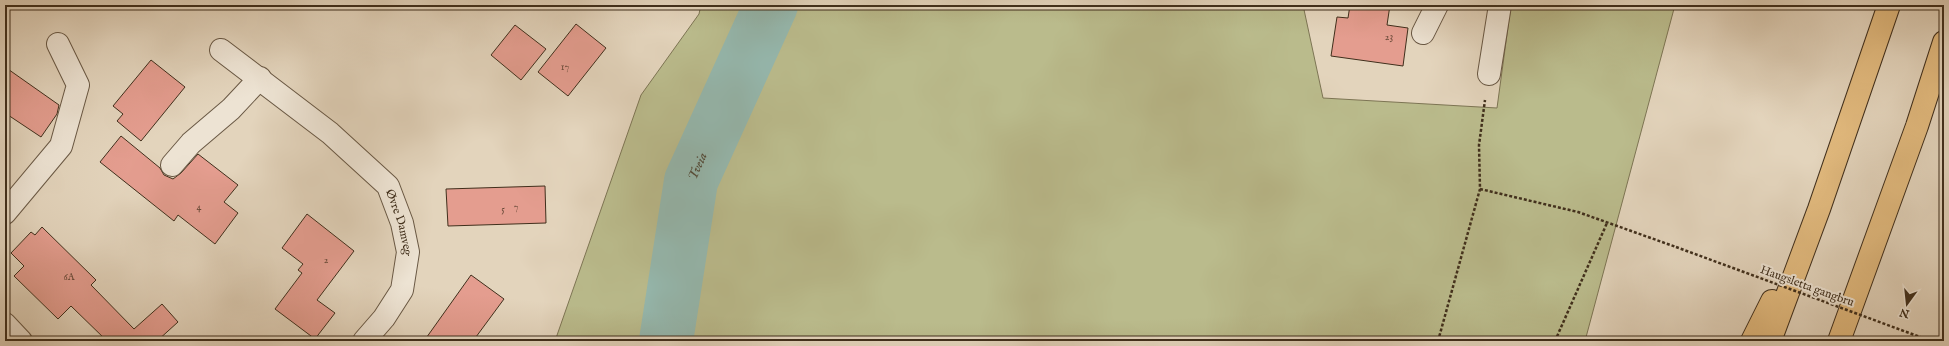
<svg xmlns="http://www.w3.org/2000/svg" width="1949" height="346" font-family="'IM FELL English',serif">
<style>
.green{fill:#babb8c;stroke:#7d7554}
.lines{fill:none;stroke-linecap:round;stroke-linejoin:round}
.river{stroke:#95b8ae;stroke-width:54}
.building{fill:#e49d8f;stroke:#402f1c}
.minor-casing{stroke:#695844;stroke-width:24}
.highway-casing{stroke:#402f1c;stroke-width:24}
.path{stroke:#402f1c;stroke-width:2.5;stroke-dasharray:3 2;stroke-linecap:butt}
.minor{stroke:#ede3d3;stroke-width:22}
.highway{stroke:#e2ba7e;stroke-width:22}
.path-bridge{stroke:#402f1c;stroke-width:2.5;stroke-dasharray:3 2;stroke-linecap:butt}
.labels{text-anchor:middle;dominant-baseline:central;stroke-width:4;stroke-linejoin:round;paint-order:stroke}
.number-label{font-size:10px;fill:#694a39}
.street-label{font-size:12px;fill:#402f1c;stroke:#ede3d3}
.water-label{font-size:13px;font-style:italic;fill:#514a39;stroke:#ede3d3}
</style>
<rect width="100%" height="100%" fill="#e3d4bc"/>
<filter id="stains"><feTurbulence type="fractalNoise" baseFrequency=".005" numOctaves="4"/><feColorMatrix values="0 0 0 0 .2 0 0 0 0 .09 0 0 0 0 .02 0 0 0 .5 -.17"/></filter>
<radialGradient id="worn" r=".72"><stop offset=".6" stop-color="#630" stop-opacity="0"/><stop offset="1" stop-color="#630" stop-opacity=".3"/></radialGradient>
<path class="green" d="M 701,5 L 1303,5 L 1323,98 L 1497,108 L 1511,5 L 1675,5 L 1585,341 L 555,341 L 641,95 L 699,14 Z"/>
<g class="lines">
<path class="river" id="s1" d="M 666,341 L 691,181 L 771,5"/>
</g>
<path class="building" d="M 1350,5 L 1390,5 L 1387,25 L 1408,28 L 1403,66 L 1331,56 L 1337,17 L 1348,18 Z
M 576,24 L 606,48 L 568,96 L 538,72 Z
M 515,25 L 546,49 L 521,80 L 491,55 Z
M 151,60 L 185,87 L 141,141 L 117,121 L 123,114 L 113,106 Z
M 5,67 L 59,105 L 57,114 L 41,137 L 5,113 Z
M 121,136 L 160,168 L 164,175 L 173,179 L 181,173 L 198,154 L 238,185 L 224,202 L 238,213 L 215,244 L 178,215 L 174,221 L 100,162 Z
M 545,186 L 546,223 L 448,226 L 446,189 Z
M 307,214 L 354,251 L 317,300 L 335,313 L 315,339 L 275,309 L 302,273 L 298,270 L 303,264 L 282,248 Z
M 42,227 L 96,280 L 91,285 L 134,329 L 162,304 L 178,322 L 157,341 L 107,341 L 71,306 L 58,319 L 14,276 L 24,266 L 11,253 L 31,232 L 35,235 Z
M 471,275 L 504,299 L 473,341 L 424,341 Z"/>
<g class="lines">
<defs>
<g id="minor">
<path d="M 1423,33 L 1437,5"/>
<path id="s2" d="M 221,50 L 330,133 L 388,186 L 402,223 L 408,252 L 402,290 L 384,318 L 364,341"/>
<path d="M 1489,74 L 1500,5"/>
<path d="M 172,165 L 191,143 L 231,109 L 260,78"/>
<path d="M 5,213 L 61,146 L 78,85 L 58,44"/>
<path d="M 5,324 L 21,341"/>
</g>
<path id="highway" d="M 1752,341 L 1772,301
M 1770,341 L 1819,209 L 1889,5
M 1839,341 L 1917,126 L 1944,42"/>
</defs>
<use href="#minor" class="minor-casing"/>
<use href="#highway" class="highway-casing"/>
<path class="path" d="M 1480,189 L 1578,212 L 1676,247
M 1438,341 L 1480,189 L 1479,145 L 1485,100
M 1555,341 L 1607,223"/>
<use href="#minor" class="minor"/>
<use href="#highway" class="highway"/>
<path class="path-bridge" d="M 1676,247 L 1931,341"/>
</g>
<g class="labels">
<g class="number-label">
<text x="1389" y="37">23</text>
<text x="565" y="67">17</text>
<text x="199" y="207">4</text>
<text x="516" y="207">7</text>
<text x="503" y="209">5</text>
<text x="326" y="260">2</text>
<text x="69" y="277">6A</text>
</g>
<g class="street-label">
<text stroke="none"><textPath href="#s2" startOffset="254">Øvre Damveg</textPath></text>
<text transform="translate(1807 286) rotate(20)">Haugsletta gangbru</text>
</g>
<g class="water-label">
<text stroke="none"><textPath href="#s1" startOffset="178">Tveia</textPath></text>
</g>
</g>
<rect width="1949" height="346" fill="none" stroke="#e3d4bc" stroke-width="20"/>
<rect x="6" y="6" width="1937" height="334" fill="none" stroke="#402f1c" stroke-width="2"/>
<rect x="10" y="10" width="1929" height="326" fill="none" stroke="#402f1c"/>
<g transform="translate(1907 304) rotate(195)" stroke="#ede3d3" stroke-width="3" paint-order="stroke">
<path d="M0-3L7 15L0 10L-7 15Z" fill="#402f1c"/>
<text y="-6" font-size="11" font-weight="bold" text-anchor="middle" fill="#402f1c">N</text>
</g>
<rect width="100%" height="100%" filter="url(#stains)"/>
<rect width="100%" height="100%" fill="url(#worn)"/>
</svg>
